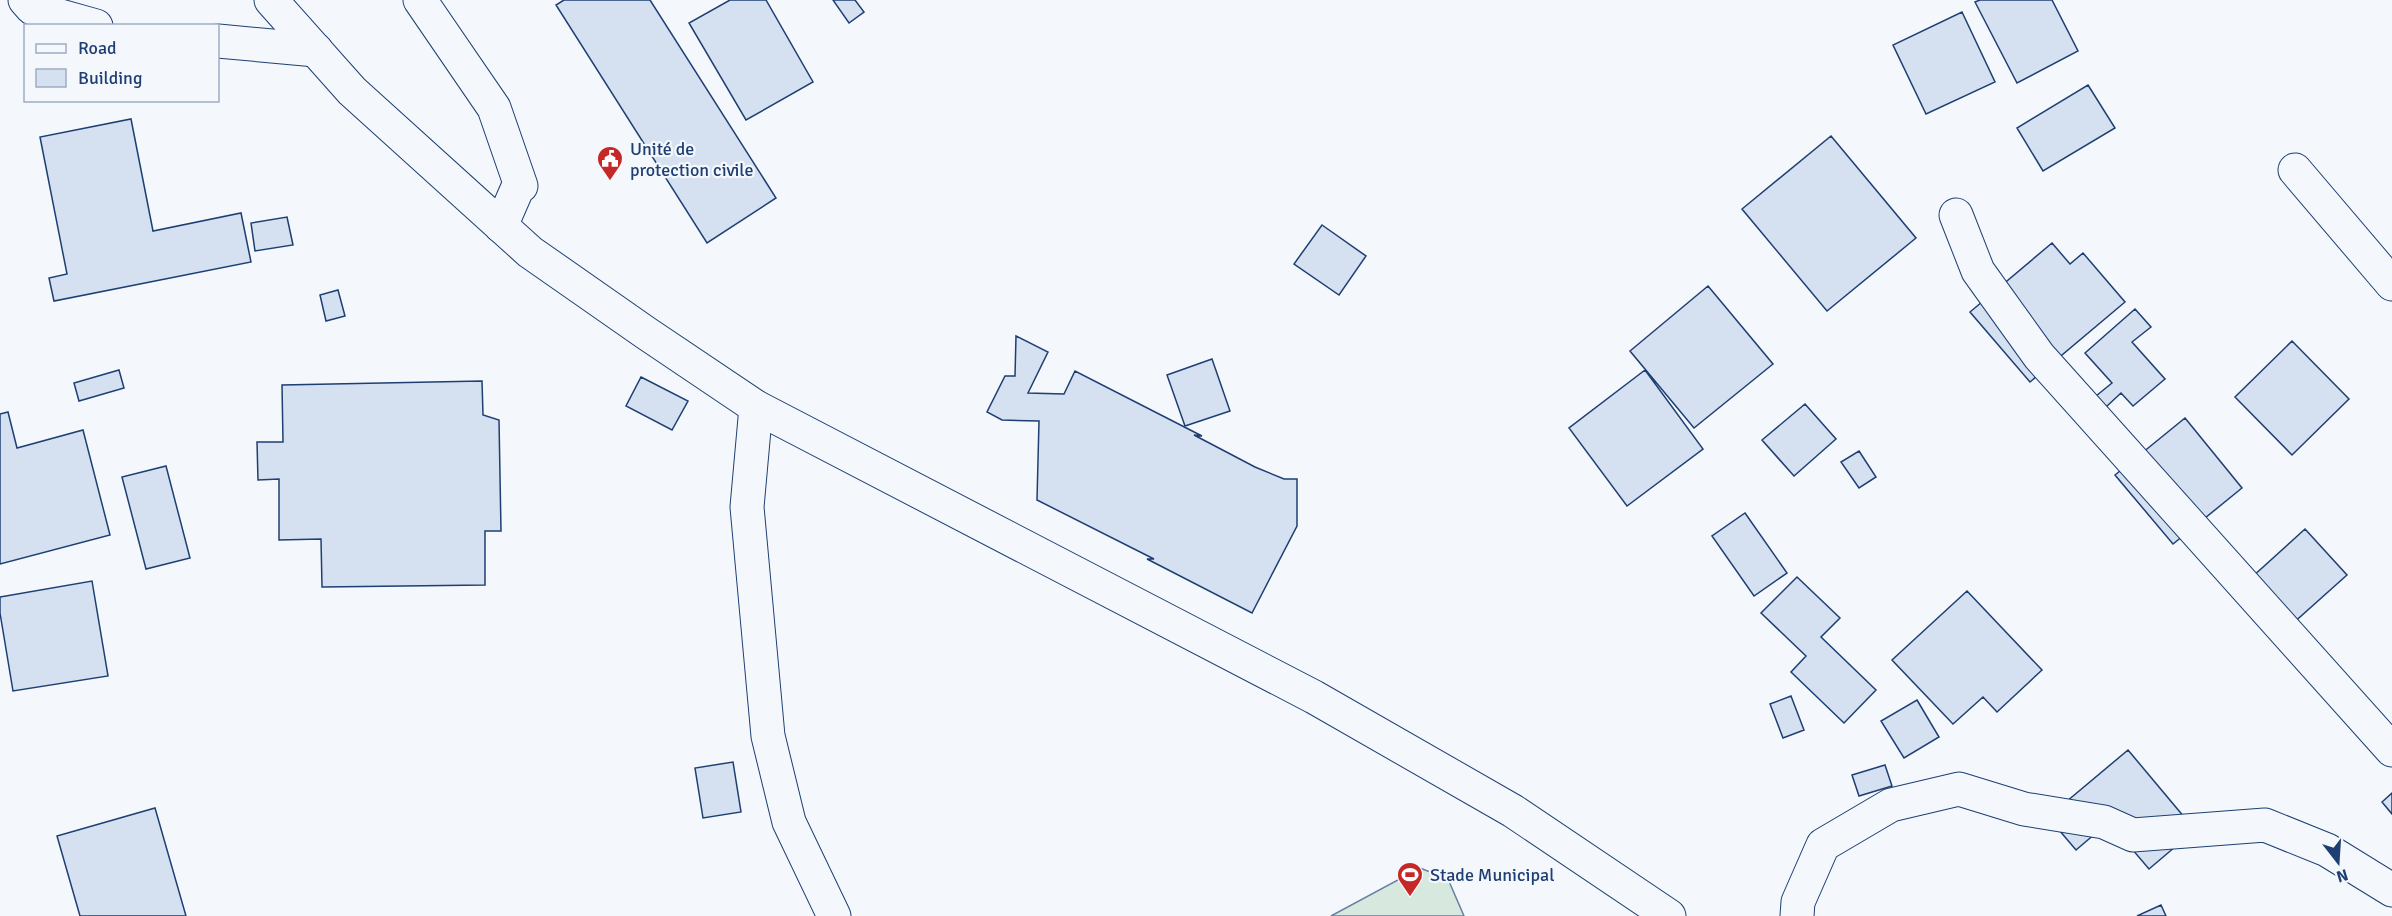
<svg xmlns="http://www.w3.org/2000/svg" width="2392" height="916" font-family="Signika,sans-serif">
<style>
.green{fill:#d7e8df;stroke:#687fa3;stroke-width:1.5}
.building{fill:#d5e0f0;stroke:#1d3f73;stroke-width:1.5}
.lines{fill:none;stroke-linecap:round;stroke-linejoin:round}
.minor-casing{stroke:#1d3f73;stroke-width:35}
.major-casing{stroke:#1d3f73;stroke-width:35}
.minor{stroke:#f4f7fb;stroke-width:33}
.major{stroke:#f4f7fb;stroke-width:33}
.labels{text-anchor:middle;dominant-baseline:central;stroke-width:4.5;stroke-linejoin:round;paint-order:stroke}
.poi-label{font-size:18px;fill:#1d3f73;stroke:#f4f7fb;text-anchor:start}
</style>
<rect width="100%" height="100%" fill="#f4f7fb"/>
<path class="green" d="M 1420,868 L 1448,879 L 1464,916 L 1331,916 Z"/>
<path class="building" d="M 564,0 L 650,0 L 776,198 L 707,243 L 556,5 Z
M 730,0 L 766,0 L 813,82 L 746,120 L 689,23 Z
M 833,0 L 855,0 L 864,12 L 849,23 Z
M 1980,0 L 2052,0 L 2078,51 L 2017,83 L 1975,2 Z
M 1962,12 L 1995,82 L 1926,114 L 1893,45 Z
M 2088,85 L 2115,128 L 2043,171 L 2017,128 Z
M 131,119 L 153,231 L 241,213 L 251,262 L 54,301 L 49,278 L 67,274 L 40,137 Z
M 1831,136 L 1916,238 L 1827,311 L 1742,209 Z
M 287,217 L 293,245 L 255,251 L 251,223 Z
M 1322,225 L 1366,256 L 1339,295 L 1294,264 Z
M 2052,243 L 2070,264 L 2083,253 L 2125,302 L 2030,382 L 1970,312 Z
M 1708,286 L 1773,364 L 1694,428 L 1630,351 Z
M 338,290 L 345,316 L 326,321 L 320,295 Z
M 2135,309 L 2151,327 L 2132,342 L 2165,379 L 2133,406 L 2121,393 L 2106,407 L 2096,396 L 2112,383 L 2085,353 Z
M 1016,336 L 1048,352 L 1028,393 L 1064,394 L 1075,371 L 1202,436 L 1194,435 L 1255,467 L 1284,479 L 1297,479 L 1297,526 L 1252,613 L 1147,559 L 1154,559 L 1037,500 L 1039,421 L 1002,420 L 987,412 L 1005,376 L 1015,376 Z
M 2292,341 L 2349,399 L 2292,455 L 2235,397 Z
M 1212,359 L 1230,411 L 1185,426 L 1167,375 Z
M 119,370 L 124,388 L 79,401 L 74,383 Z
M 1645,370 L 1703,449 L 1627,506 L 1569,428 Z
M 641,377 L 688,401 L 672,430 L 626,406 Z
M 482,381 L 483,415 L 499,420 L 501,531 L 485,531 L 485,585 L 322,587 L 321,539 L 279,540 L 279,479 L 258,480 L 257,442 L 283,442 L 282,385 Z
M 1805,404 L 1836,439 L 1794,476 L 1762,440 Z
M 8,412 L 17,448 L 83,430 L 110,535 L 0,564 L 0,414 Z
M 2185,418 L 2242,488 L 2173,544 L 2115,475 Z
M 1859,451 L 1876,477 L 1859,488 L 1841,462 Z
M 166,466 L 190,558 L 146,569 L 122,477 Z
M 1745,513 L 1787,573 L 1754,596 L 1712,536 Z
M 2305,529 L 2347,575 L 2282,633 L 2241,587 Z
M 1797,577 L 1840,618 L 1821,637 L 1876,690 L 1844,723 L 1791,672 L 1806,656 L 1761,613 Z
M 92,581 L 108,676 L 13,691 L 0,613 L 0,597 Z
M 1967,591 L 2042,670 L 1997,712 L 1983,697 L 1953,724 L 1892,660 Z
M 1791,696 L 1804,730 L 1783,738 L 1770,704 Z
M 1917,700 L 1939,737 L 1904,758 L 1881,721 Z
M 2128,750 L 2195,830 L 2149,869 L 2109,822 L 2076,850 L 2048,817 Z
M 733,762 L 741,812 L 703,818 L 695,768 Z
M 1885,765 L 1892,786 L 1859,796 L 1852,775 Z
M 2392,793 L 2392,814 L 2382,802 Z
M 155,808 L 186,916 L 80,916 L 57,836 Z
M 2161,905 L 2166,916 L 2137,916 Z"/>
<g class="lines">
<defs>
<path id="minor" d="M 25,0 L 32,8 L 96,26
M 420,0 L 494,108 L 521,186 L 518,187 L 501,226
M 218,41 L 316,50
M 2295,170 L 2392,284
M 1956,215 L 1978,271 L 2039,356 L 2392,750
M 756,407 L 747,507 L 768,736 L 789,822 L 834,916
M 1797,916 L 1798,902 L 1823,845 L 1891,805 L 1959,789 L 2024,809 L 2104,822 L 2133,835 L 2265,825 L 2327,850 L 2392,890"/>
<path id="major" d="M 271,0 L 352,91 L 530,252 L 646,333 L 756,407 L 1314,697 L 1513,811 L 1669,916"/>
</defs>
<use href="#minor" class="minor-casing"/>
<use href="#major" class="major-casing"/>
<use href="#minor" class="minor"/>
<use href="#major" class="major"/>
</g>
<defs>
<symbol id="civic-pin" viewBox="-11 -11 22 30"><path d="M0 17L-7.5 6A9.5 9.5 0 1 1 7.5 6Z" fill="#c62828" stroke="#f4f7fb"/><path d="M-.6-6.5H3V-4.5H.6V-3L4-1V1h2V6H-6V1h2V-1L-.6-3ZM-1.2 2.5V6h2.4V2.5Z" fill="#fff"/></symbol>
<symbol id="stadium-pin" viewBox="-11 -11 22 30"><path d="M0 17L-7.5 6A9.5 9.5 0 1 1 7.5 6Z" fill="#c62828" stroke="#f4f7fb"/><path d="M0-5a6.5 5 0 1 0 0 10a6.5 5 0 1 0 0-10ZM-3.5-1.8h7v3.6h-7Z" fill="#fff"/></symbol>
</defs>
<g fill-rule="evenodd">
<use href="#civic-pin" x="595" y="144" width="30" height="40"/>
<use href="#stadium-pin" x="1395" y="860" width="30" height="40"/>
</g>
<g class="labels">
<g class="poi-label">
<text x="630" y="149">Unité de<tspan x="630" dy="21">protection civile</tspan></text>
<text x="1430" y="875">Stade Municipal</text>
</g>
</g>
<rect x="24" y="24" width="195" height="78" fill="#f4f7fb" stroke="#9eadc5" stroke-width="1.5"/>
<rect x="36" y="44" width="30" height="9" fill="#f4f7fb" stroke="#9eadc5" stroke-width="1.5"/>
<text x="78" y="54" font-size="18" fill="#1d3f73">Road</text>
<rect x="36" y="69" width="30" height="18" fill="#d5e0f0" stroke="#9eadc5" stroke-width="1.5"/>
<text x="78" y="84" font-size="18" fill="#1d3f73">Building</text>
<g transform="translate(2338 862) rotate(163)" stroke="#f4f7fb" stroke-width="4.5" paint-order="stroke">
<path d="M0-4.5L10 22L0 15L-10 22Z" fill="#1d3f73"/>
<text y="-9" font-size="16" font-weight="bold" text-anchor="middle" fill="#1d3f73">N</text>
</g>
</svg>
